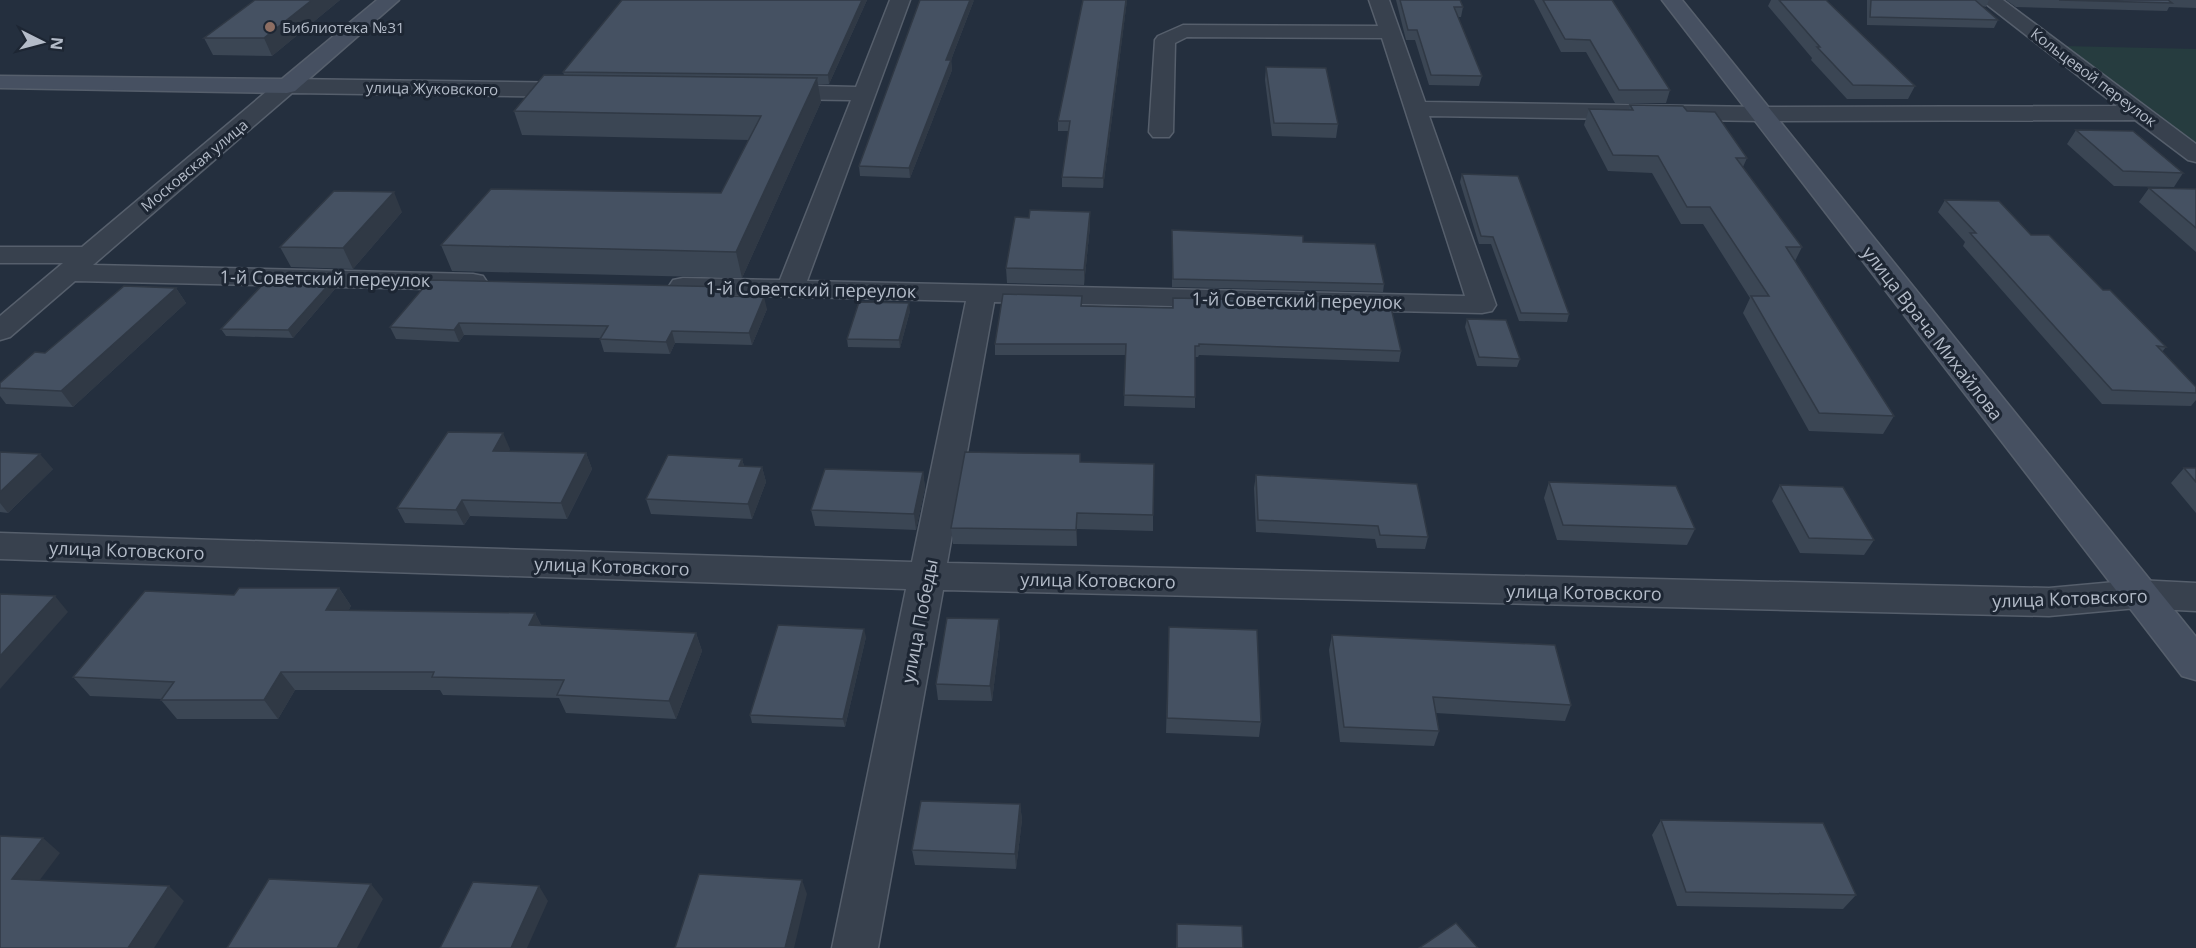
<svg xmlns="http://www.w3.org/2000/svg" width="2196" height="948" font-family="'Open Sans',sans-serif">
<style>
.green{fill:#263c3f}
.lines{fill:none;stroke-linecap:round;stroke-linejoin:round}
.street-casing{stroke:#565f6c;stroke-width:3}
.secondary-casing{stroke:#565f6c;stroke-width:3}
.street{fill:#38414e;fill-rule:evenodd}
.secondary{fill:#465061;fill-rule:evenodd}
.wall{fill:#3b4654}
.shaded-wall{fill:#303945}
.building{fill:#455162;stroke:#303945;stroke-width:1.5}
.education-dot{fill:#8d6e63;stroke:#1d2633;stroke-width:2}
.labels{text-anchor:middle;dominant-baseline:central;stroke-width:6;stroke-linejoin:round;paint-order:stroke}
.far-poi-label{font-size:15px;fill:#b4bcc9;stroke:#1d2633;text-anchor:start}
.far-street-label{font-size:15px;fill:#b4bcc9;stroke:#1d2633}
.street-label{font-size:18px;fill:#b4bcc9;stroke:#1d2633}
</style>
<rect width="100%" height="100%" fill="#242f3e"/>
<path class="green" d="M 2063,46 L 2196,49 L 2196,152 Z"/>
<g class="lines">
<defs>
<path id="street" d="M 890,0 L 910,0 L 807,281 L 1465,296 L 1382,38 L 1187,37 L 1175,43 L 1173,132 L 1169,137 L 1153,137 L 1149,132 L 1155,40 L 1158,36 L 1183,25 L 1378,26 L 1369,0 L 1389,0 L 1425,102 L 1762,107 L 2117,106 L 1981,0 L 2003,0 L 2196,144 L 2196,162 L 2188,160 L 2135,120 L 1762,121 L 1429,116 L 1496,305 L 1492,311 L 1482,313 L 994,302 L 947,563 L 2049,588 L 2137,580 L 2196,583 L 2196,611 L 2137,608 L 2049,616 L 943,590 L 878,948 L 832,948 L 906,589 L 0,559 L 0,533 L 912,562 L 966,301 L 683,294 L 673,292 L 669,286 L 673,280 L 683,278 L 780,280 L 851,100 L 775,99 L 767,97 L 764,92 L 767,87 L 775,85 L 856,87 Z
M 287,79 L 577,83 L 585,85 L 588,90 L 585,95 L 577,97 L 292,93 L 93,265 L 473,274 L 483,276 L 487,282 L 483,288 L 473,290 L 75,281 L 10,337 L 0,340 L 0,316 L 63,263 L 0,263 L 0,247 L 82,247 L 279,81 Z"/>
<path id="secondary" d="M 377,0 L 399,0 L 295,91 L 287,93 L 0,88 L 0,76 L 282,79 Z
M 1662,0 L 1682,0 L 2196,637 L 2196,680 L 2182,676 Z"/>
</defs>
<use href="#street" class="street-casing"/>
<use href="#secondary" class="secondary-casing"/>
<use href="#street" class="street"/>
<use href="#secondary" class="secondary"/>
</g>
<path class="wall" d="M 255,0 L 340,0 L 272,56 L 213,55 L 204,38 Z
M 622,0 L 867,0 L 829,84 L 818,84 L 821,102 L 742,278 L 452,271 L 441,245 L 721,193 L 749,140 L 522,135 L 514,111 L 564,75 L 563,72 Z
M 974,0 L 951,60 L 952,70 L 910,178 L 860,176 L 859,166 Z
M 1127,0 L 1103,188 L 1062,187 L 1062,177 L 1069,131 L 1058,131 L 1058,121 Z
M 1396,0 L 1460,0 L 1463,7 L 1461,17 L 1458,17 L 1482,76 L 1479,86 L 1429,85 L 1415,40 L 1406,40 Z
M 1534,0 L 1612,0 L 1670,90 L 1666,103 L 1615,103 L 1586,52 L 1561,52 Z
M 1771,0 L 1826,0 L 1915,86 L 1908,99 L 1847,99 L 1811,60 L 1812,58 L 1768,6 Z
M 1867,0 L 1989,0 L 1986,7 L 1982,6 L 1998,20 L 1994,28 L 1867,25 Z
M 2006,0 L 2196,0 L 2196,8 L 2169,7 L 2167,11 L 2016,7 Z
M 1266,67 L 1338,124 L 1336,138 L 1272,136 L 1265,80 Z
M 1630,105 L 1687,111 L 1747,158 L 1743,167 L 1802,247 L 1795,261 L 1894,416 L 1883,434 L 1809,431 L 1743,313 L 1750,298 L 1703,224 L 1681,224 L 1652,173 L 1608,171 L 1584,125 L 1589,109 L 1629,110 Z
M 2076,130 L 2183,173 L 2174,187 L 2114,186 L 2067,144 Z
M 1462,174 L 1569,314 L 1567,322 L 1519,321 L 1491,244 L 1479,244 L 1460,182 Z
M 2149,188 L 2196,189 L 2196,252 L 2139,202 Z
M 1945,200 L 2031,235 L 2103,290 L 2166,347 L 2162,352 L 2196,387 L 2196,400 L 2191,406 L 2102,404 L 1963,246 L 1965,242 L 1938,212 Z
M 402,212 L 353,269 L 291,267 L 280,247 Z
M 1090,226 L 1084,285 L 1007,283 L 1006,268 Z
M 1172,237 L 1303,242 L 1384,284 L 1383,292 L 1172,287 Z
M 331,282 L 335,289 L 293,338 L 226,336 L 221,329 Z
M 176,288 L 186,303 L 73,407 L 6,404 L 0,396 L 0,383 L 45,353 Z
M 732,296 L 767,309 L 752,345 L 675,343 L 670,354 L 604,352 L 600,339 L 600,338 L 464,335 L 459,342 L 396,339 L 390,327 Z
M 1082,296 L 1082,306 L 1172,308 L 1173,298 L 1401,351 L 1399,362 L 1199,355 L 1198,357 L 1195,357 L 1195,408 L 1124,406 L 1126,355 L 995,355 L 995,344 Z
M 910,311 L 900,348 L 848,347 L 847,339 Z
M 1467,319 L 1520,359 L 1517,367 L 1477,366 L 1465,327 Z
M 510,449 L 509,451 L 586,453 L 592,469 L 567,519 L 470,516 L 464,525 L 405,523 L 397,508 Z
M 0,452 L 53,469 L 8,513 L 0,512 Z
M 742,459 L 744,466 L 762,467 L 766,482 L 752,519 L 651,514 L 646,499 Z
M 1080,462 L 1153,515 L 1153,531 L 1077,529 L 1077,546 L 953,544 L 951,528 Z
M 2184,468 L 2196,468 L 2196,513 L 2171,483 Z
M 923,472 L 925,488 L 916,530 L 815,526 L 811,510 Z
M 1256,475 L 1428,537 L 1425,549 L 1377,548 L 1375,539 L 1256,532 L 1254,488 Z
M 1549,482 L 1695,529 L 1687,545 L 1557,540 L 1544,498 Z
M 1780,485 L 1874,540 L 1864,555 L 1800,553 L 1772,501 Z
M 339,588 L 351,606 L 348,611 L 535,613 L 541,625 L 696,633 L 702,651 L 676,719 L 566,713 L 559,698 L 443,695 L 440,690 L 295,690 L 278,719 L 177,719 L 161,700 L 162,699 L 90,696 L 73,677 L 234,595 Z
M 1169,627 L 1261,722 L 1259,737 L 1166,733 Z
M 1000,635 L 992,701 L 938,700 L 936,684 Z
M 1332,635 L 1571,705 L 1565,721 L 1436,713 L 1439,731 L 1434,746 L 1340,742 L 1329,650 Z
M 866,637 L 845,727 L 752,723 L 750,715 Z
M 1020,804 L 1022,820 L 1016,869 L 915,865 L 912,850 Z
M 1661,820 L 1856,895 L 1843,909 L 1677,906 L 1652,835 Z
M 1177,924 L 1243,948 L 1176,948 Z"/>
<path class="shaded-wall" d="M 312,0 L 340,0 L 272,56 L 264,38 Z
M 862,0 L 867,0 L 829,84 L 828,75 Z
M 970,0 L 974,0 L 947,70 L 946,60 Z
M 1126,0 L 1127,0 L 1103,188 L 1103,178 Z
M 951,60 L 952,70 L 910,178 L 909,168 Z
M 817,78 L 821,102 L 742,278 L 736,252 Z
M 394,192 L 402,212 L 353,269 L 343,248 Z
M 1090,212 L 1090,226 L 1084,285 L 1084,270 Z
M 331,282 L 335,289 L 293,338 L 288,330 Z
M 729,287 L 732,299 L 725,296 Z
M 176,288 L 186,303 L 73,407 L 61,391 Z
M 764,297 L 767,309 L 752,345 L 749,333 Z
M 909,303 L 910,311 L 900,348 L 899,340 Z
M 459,323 L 464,335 L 459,342 L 454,330 Z
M 672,331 L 675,343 L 670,354 L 666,342 Z
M 503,433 L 510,449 L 500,466 L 493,451 Z
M 586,453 L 592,469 L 567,519 L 561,503 Z
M 40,454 L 53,469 L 8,513 L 0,503 L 0,492 Z
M 742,459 L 746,474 L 739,466 Z
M 762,467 L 766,482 L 752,519 L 748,504 Z
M 923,472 L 925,488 L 916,530 L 914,514 Z
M 462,500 L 470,516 L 464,525 L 456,510 Z
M 1077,513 L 1077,546 L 1076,530 Z
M 339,588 L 351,606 L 338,629 L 326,610 Z
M 55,596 L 68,612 L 0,689 L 0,656 Z
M 535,613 L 544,631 L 529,625 Z
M 999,619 L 1000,635 L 992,701 L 990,686 Z
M 864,629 L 866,637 L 845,727 L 843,719 Z
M 696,633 L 702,651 L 676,719 L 669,701 Z
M 281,672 L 295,690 L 278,719 L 264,700 Z
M 1020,804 L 1022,820 L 1016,869 L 1015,854 Z
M 43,838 L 60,853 L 30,893 L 12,879 Z
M 802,880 L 807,894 L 794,948 L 785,948 Z
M 371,884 L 383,899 L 357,948 L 337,948 Z
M 169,886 L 184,901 L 154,948 L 128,948 Z
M 539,886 L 548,901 L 527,948 L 511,948 Z"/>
<path class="building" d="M 255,0 L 312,0 L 264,38 L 204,38 Z
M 622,0 L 862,0 L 828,75 L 563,72 Z
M 920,0 L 970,0 L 946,60 L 951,60 L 909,168 L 859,166 Z
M 1083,0 L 1126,0 L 1103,178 L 1062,177 L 1070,121 L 1058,121 Z
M 1400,0 L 1460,0 L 1463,7 L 1454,7 L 1482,76 L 1431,75 L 1417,30 L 1408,30 Z
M 1543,0 L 1612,0 L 1670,90 L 1619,90 L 1590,40 L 1565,39 Z
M 1779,0 L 1826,0 L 1915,86 L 1853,85 L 1817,47 L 1820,47 Z
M 1871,0 L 1975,0 L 1998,20 L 1870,17 Z
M 2059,0 L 2168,0 L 2172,3 Z
M 1266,67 L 1326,68 L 1338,124 L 1274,123 Z
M 544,75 L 817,78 L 736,252 L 441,245 L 491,189 L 721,193 L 761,116 L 514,111 Z
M 1630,105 L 1683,106 L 1687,111 L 1715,112 L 1747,158 L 1736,158 L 1802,247 L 1786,247 L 1894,416 L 1819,413 L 1751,296 L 1769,296 L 1710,207 L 1687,207 L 1658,156 L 1613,155 L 1589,109 L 1633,110 Z
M 2076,130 L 2133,131 L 2183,173 L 2123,171 Z
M 1462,174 L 1518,176 L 1569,314 L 1521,313 L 1493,237 L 1481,236 Z
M 2149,188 L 2196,189 L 2196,228 Z
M 334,191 L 394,192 L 343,248 L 280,247 Z
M 1945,200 L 1999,201 L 2031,235 L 2049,235 L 2103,290 L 2110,290 L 2166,347 L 2157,346 L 2196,387 L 2196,393 L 2112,390 L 1970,233 L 1976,233 Z
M 1030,210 L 1090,212 L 1084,270 L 1006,268 L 1015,217 L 1029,218 Z
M 1172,230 L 1303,236 L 1303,242 L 1375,244 L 1384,284 L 1173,279 Z
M 267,280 L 331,282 L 288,330 L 221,329 Z
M 430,280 L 729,287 L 725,296 L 764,297 L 749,333 L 672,331 L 666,342 L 600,339 L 608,326 L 459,323 L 454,330 L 390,327 Z
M 124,286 L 176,288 L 61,391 L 0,388 L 0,383 L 35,352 L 45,353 Z
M 1003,294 L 1082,296 L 1081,306 L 1173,308 L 1173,298 L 1390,303 L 1401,351 L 1199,344 L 1199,346 L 1195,346 L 1195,397 L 1124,395 L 1126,344 L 995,344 Z
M 859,302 L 909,303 L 899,340 L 847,339 Z
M 1467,319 L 1506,320 L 1520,359 L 1479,357 Z
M 448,432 L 503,433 L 493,451 L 586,453 L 561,503 L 462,500 L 456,510 L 397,508 Z
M 0,452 L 40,454 L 0,492 Z
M 965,452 L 1080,454 L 1080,462 L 1154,464 L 1153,515 L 1077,513 L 1076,530 L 951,528 Z
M 668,455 L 742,459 L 739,466 L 762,467 L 748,504 L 646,499 Z
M 2184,468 L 2196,468 L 2196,482 Z
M 825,469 L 923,472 L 914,514 L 811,510 Z
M 1256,475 L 1417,484 L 1428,537 L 1380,535 L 1378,526 L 1258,520 Z
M 1549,482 L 1676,486 L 1695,529 L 1563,525 Z
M 1780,485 L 1843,487 L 1874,540 L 1809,538 Z
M 239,588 L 339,588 L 326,610 L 535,613 L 529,625 L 696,633 L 669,701 L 557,695 L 564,680 L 432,677 L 434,672 L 281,672 L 264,700 L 161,700 L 174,682 L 73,677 L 145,591 L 234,595 Z
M 0,594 L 55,596 L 0,656 Z
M 947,618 L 999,619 L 990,686 L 936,684 Z
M 778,625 L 864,629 L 843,719 L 750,715 Z
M 1169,627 L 1257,630 L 1261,722 L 1167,718 Z
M 1332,635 L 1555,645 L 1571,705 L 1433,697 L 1439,731 L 1344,727 Z
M 921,801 L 1020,804 L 1015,854 L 912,850 Z
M 1661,820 L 1823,823 L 1856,895 L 1686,892 Z
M 0,836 L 43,838 L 12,879 L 169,886 L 128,948 L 0,948 Z
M 699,874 L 802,880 L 785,948 L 675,948 Z
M 269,879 L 371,884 L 337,948 L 227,948 Z
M 473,882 L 539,886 L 511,948 L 440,948 Z
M 1456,923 L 1478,948 L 1419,948 Z
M 1177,924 L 1242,926 L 1243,948 L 1177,948 Z"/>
<circle class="education-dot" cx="270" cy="27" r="6"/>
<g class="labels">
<g class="far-poi-label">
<text x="282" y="27">Библиотека №31</text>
</g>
<g class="far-street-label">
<text transform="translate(2094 77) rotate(37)">Кольцевой переулок</text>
<text transform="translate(432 88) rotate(1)">улица Жуковского</text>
<text transform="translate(194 165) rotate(-40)">Московская улица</text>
</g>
<g class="street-label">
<text transform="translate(325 278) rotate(1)">1-й Советский переулок</text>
<text transform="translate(811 289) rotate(1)">1-й Советский переулок</text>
<text transform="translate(1297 300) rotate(1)">1-й Советский переулок</text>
<text transform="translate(1933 333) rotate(52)">улица Врача Михайлова</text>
<text transform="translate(127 550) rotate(2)">улица Котовского</text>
<text transform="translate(612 566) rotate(2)">улица Котовского</text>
<text transform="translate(1098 580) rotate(1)">улица Котовского</text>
<text transform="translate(1584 592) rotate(1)">улица Котовского</text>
<text transform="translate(2070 598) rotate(-2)">улица Котовского</text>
<text transform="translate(919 621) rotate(-79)">улица Победы</text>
</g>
</g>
<g transform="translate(42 42) rotate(96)" stroke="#1d2633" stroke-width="4.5" paint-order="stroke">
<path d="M0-4.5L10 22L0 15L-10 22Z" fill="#b4bcc9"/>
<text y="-9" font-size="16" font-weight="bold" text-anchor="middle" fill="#b4bcc9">N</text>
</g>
</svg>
